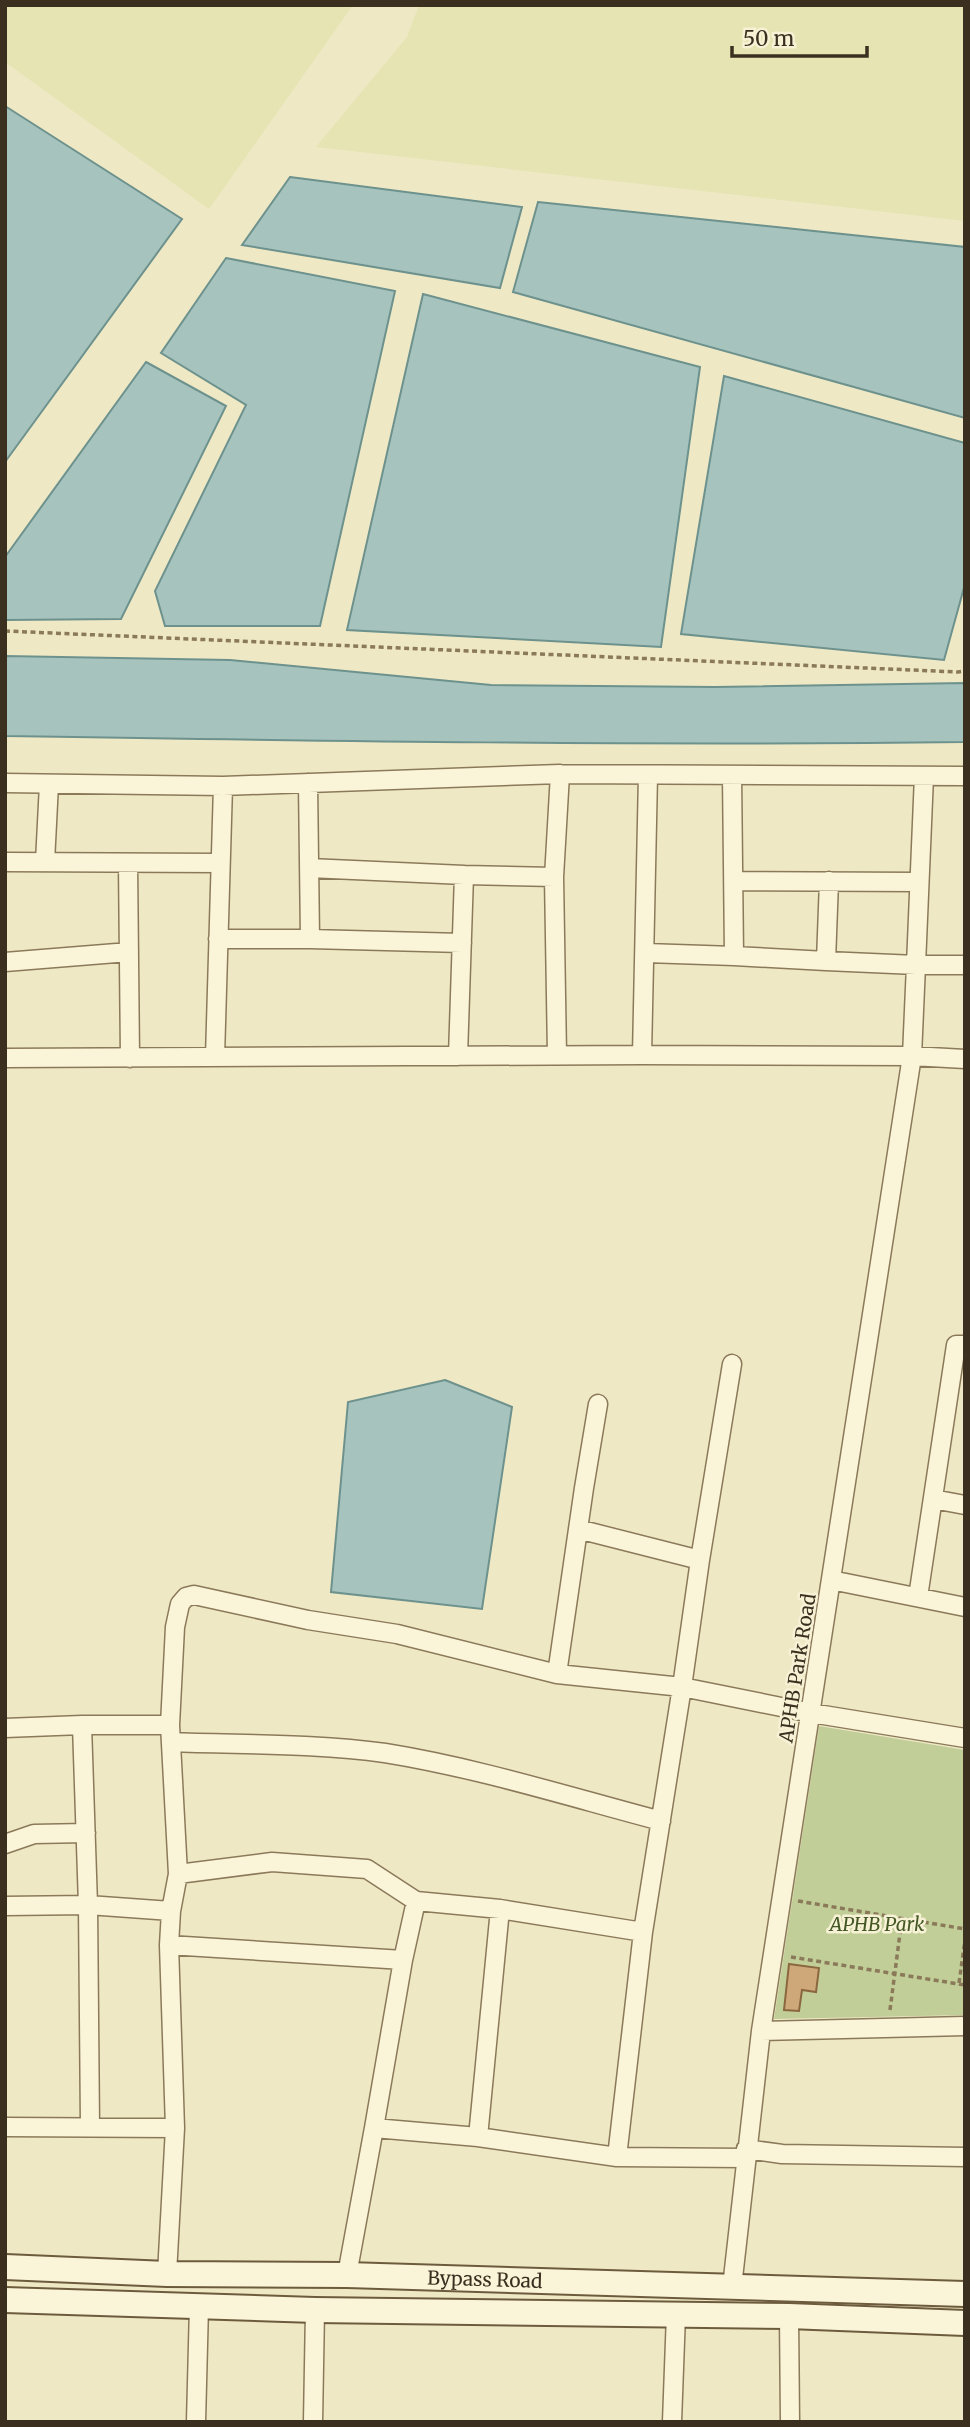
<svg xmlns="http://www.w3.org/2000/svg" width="970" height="2427" font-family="Merriweather,serif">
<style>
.farmland{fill:#e5e4b2}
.green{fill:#c1ce98}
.water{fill:#a7c3be;stroke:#6d928d;stroke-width:2}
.building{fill:#cfa87a;stroke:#8b673f;stroke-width:2}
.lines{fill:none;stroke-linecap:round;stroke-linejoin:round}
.minor-casing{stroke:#8b7a5a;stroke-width:21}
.secondary-casing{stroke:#6d5b3d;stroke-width:28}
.path{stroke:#8b7a5a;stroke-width:3.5;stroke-dasharray:5 3.5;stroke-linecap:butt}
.minor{stroke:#faf4d9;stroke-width:18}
.secondary{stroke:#faf4d9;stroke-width:24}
.labels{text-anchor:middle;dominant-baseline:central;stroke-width:5;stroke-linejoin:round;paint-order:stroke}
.street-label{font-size:19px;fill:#3b301f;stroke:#f7f1d5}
.park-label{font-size:19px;font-style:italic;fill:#445825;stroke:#f7f1d5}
</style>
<rect width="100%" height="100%" fill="#efe8c5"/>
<path class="farmland" d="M 5,5 L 353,5 L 209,209 L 5,62 Z
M 419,5 L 965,5 L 965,221 L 316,147 L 407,37 Z"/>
<path class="green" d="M 819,1726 L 965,1750 L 965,2015 L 774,2019 Z"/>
<path class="water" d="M 5,106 L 182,219 L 5,462 Z
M 290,177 L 522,207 L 500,288 L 242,245 Z
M 538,202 L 965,247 L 965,418 L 513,292 Z
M 226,258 L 395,291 L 320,626 L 165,626 L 155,591 L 246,405 L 161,353 Z
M 423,294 L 700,367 L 661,647 L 347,630 Z
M 146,362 L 226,406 L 121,619 L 5,620 L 5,557 Z
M 724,376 L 965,443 L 965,584 L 944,660 L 681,634 Z
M 5,656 L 230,660 L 491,685 L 715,687 L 965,683 L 965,742 C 645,746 325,741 5,736 Z
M 445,1380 L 512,1407 L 482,1609 L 331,1592 L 348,1402 Z"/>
<path class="building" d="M 789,1964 L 819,1968 L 816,1992 L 802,1990 L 799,2011 L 784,2010 Z"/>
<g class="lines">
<defs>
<path id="minor" d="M 924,776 L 916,965 L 965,965
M 5,783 L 223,786 L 560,774 L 965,776
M 5,862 L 220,863
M 45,862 L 49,784
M 128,863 L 130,1058
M 309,868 L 464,875 L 458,1056
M 464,875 L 554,877
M 734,881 L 919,882
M 218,939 L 310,939 L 308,783
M 310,939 L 462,943
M 646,953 L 734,956 L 732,775
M 734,956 L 826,961
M 5,962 L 129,952
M 557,1055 L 554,877 L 560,774
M 642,1055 L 648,775
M 215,1057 L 223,786
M 5,1058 L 642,1055 L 912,1056 L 965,1059
M 598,1404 L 584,1488 L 557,1674 L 682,1687 L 643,1932
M 933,1499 L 965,1505
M 578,1529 L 700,1560 L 732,1364
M 700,1560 L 682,1687 L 811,1713 L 965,1738
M 831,1580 L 965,1607
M 918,1597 L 956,1345 L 965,1345
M 82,1725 L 170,1725
M 5,1728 L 82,1725 L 88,1905 L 171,1911
M 171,1742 C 242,1745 315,1743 385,1753 C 478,1768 570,1797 661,1821
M 5,1844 L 34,1834 L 86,1833
M 178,1874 L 272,1862 L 367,1869 L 416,1901
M 5,1906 L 88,1905 L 90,2127
M 169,1945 L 403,1960
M 761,2031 L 965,2026
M 5,2127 L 175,2128
M 478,2137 L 500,1909
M 746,2149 L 782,2154 L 965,2157
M 617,2157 L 643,1932 L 500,1909 L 416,1901 L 403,1960 L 374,2128 L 478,2137 L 617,2157 L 745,2158
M 167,2274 L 175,2128 L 169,1945 L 171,1911 L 178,1874 L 170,1725 L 175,1627 L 180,1604 L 186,1597 L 194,1595 L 308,1620 L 397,1634 L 557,1674
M 347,2275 L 374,2128
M 732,2287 L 761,2031 L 912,1056 L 916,965 L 826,961 L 829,881
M 789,2316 L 790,2422
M 196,2422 L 199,2306
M 313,2422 L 315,2310
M 672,2422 L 676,2314"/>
<g id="secondary">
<path id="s1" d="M 5,2267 L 167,2274 L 347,2275 L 965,2294"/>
<path d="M 5,2300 L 315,2310 L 789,2316 L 965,2323"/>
</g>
</defs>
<use href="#minor" class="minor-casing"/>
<use href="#secondary" class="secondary-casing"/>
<path class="path" d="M 5,631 L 958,672 L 965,671
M 798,1901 L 965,1929
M 791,1957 L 965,1985
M 959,1983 L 965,1940
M 890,2010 L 902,1918"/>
<use href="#minor" class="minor"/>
<use href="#secondary" class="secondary"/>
</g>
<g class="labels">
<g class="street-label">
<text transform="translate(797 1668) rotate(-81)">APHB Park Road</text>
<text stroke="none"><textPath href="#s1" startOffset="480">Bypass Road</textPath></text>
</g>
<g class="park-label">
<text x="877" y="1924">APHB Park</text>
</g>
</g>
<rect width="970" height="2427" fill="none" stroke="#3b301f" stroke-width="14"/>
<path d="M732 46v10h135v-10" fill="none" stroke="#3b301f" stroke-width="3.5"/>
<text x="743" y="46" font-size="21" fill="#3b301f" stroke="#f7f1d5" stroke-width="5" paint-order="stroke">50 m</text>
</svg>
